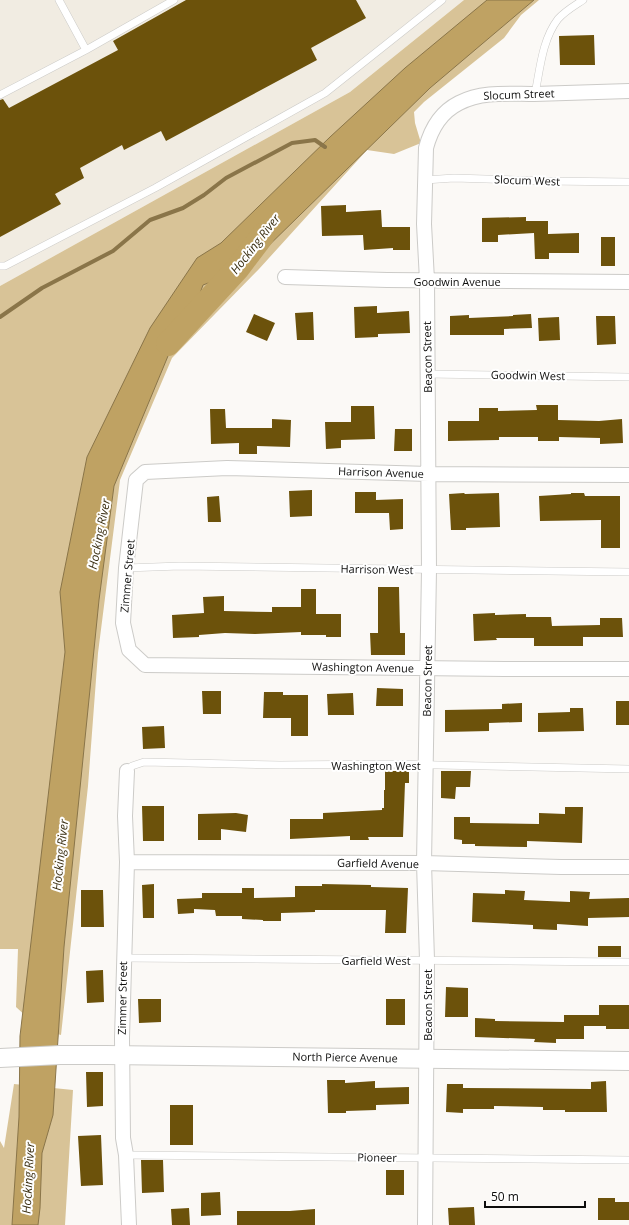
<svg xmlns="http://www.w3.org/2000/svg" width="629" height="1225" font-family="'Open Sans',sans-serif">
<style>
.built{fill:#f1ece2}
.green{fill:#d8c397}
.water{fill:#bfa263;stroke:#8a7549}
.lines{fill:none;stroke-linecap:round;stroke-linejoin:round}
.stream{stroke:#8a7549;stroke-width:4}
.river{stroke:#bfa263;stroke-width:24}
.building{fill:#6c520b}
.service-casing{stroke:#cccbc8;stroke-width:8}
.minor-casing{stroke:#cccbc8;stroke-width:16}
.tertiary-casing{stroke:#cccbc8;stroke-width:20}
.service{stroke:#fff;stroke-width:7}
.minor{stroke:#fff;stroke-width:14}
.tertiary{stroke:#fff;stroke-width:18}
.labels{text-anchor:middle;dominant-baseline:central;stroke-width:4;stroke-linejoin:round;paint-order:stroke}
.street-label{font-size:11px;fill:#0d0d0c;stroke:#fff}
.water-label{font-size:12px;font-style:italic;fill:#3b2f12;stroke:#fff}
</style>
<rect width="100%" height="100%" fill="#fbf9f6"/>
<path class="built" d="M 0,0 L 464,0 L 350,92 L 0,286 Z"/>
<path class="green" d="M 464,0 L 539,0 L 521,15 L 504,38 L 424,102 L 414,112 L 415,123 L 421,143 L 394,154 L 367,150 L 259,269 L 172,358 L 120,480 L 98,653 L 88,786 L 61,1035 L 40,1029 L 16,1007 L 18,949 L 0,949 L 0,286 L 350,92 Z
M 14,1084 L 73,1090 L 65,1225 L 0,1225 L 0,1141 L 4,1148 Z"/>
<path class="water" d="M 487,0 L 534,0 L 430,88 L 257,257 L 233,264 L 219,279 L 203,285 L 184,338 L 168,356 L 114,486 L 99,600 L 64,947 L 53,1115 L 42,1153 L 40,1208 L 38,1225 L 12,1225 L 19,1117 L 20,1036 L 65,652 L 60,592 L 87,457 L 150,328 L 197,258 L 221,243 L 330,137 L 405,68 Z"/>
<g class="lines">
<path class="stream" d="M 0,317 L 42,288 L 113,251 L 150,220 L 183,208 L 204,195 L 226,178 L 292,143 L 315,140 L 325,147"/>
<path class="river" d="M 168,344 L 238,268 L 263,235"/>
</g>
<path class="building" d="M 186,0 L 356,0 L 366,18 L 311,48 L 317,60 L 166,141 L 161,131 L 124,150 L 122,145 L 80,168 L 84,178 L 55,194 L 61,204 L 0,237 L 0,100 L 3,99 L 9,108 L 118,50 L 113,41 Z
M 594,35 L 595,65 L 560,65 L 559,36 Z
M 346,205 L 346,212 L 381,210 L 382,227 L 410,227 L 410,250 L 393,250 L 393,248 L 364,250 L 363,235 L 322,236 L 321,206 Z
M 526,217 L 526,221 L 548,221 L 548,234 L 579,233 L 579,253 L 549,253 L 549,259 L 535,259 L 534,233 L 498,235 L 498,242 L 482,242 L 482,218 Z
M 601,237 L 615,237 L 615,266 L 601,266 Z
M 377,306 L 377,313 L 409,311 L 410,333 L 378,334 L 378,337 L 355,338 L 354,307 Z
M 313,312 L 314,340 L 297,340 L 295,313 Z
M 254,314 L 275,323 L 267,341 L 246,332 Z
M 531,314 L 532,328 L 504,329 L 504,335 L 450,335 L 450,316 L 469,315 L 469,318 L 513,316 L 513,315 Z
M 596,316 L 615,316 L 616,344 L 597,345 Z
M 559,317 L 560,340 L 539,341 L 538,318 Z
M 536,405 L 558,405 L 558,420 L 599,421 L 622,419 L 623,443 L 600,444 L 600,438 L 559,437 L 559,441 L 538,441 L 538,437 L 499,437 L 499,440 L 448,441 L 448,421 L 479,421 L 479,408 L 498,408 L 498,411 L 537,410 Z
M 351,406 L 374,406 L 375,439 L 341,440 L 341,448 L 326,449 L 325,422 L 351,422 Z
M 210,409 L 225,409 L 226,428 L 272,428 L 272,419 L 291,420 L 290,447 L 257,446 L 257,454 L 239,454 L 239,443 L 211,444 Z
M 395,429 L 412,429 L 412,451 L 394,451 Z
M 312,490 L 312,516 L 290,517 L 289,491 Z
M 355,492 L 376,492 L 376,500 L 403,499 L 403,529 L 390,530 L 389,513 L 355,513 Z
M 464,493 L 465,494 L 499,493 L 500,527 L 466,528 L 466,530 L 451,530 L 449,494 Z
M 571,493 L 584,493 L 585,496 L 620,496 L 620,548 L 601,548 L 601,520 L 540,521 L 539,496 L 571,494 Z
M 219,496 L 221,522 L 208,522 L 207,497 Z
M 378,587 L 399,587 L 400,633 L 405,633 L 405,655 L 371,655 L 370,633 L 378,633 Z
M 301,589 L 316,589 L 316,614 L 341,614 L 341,637 L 326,637 L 326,635 L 301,635 L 301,632 L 255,634 L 225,633 L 199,635 L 199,637 L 173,638 L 172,615 L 204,613 L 203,597 L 224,596 L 224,611 L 272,612 L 272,607 L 301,607 Z
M 495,613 L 495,615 L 526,614 L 526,617 L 551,617 L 552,626 L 600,625 L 600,618 L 622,618 L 623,637 L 583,637 L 583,646 L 534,646 L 534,638 L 496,638 L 497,640 L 474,641 L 473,614 Z
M 377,688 L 403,689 L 403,706 L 376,706 Z
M 202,691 L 221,691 L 221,714 L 203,714 Z
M 264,692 L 283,692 L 283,695 L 308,695 L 308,736 L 291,736 L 291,718 L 263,718 Z
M 353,693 L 354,715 L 328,715 L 327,694 Z
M 616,701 L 629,701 L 629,725 L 616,725 Z
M 522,703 L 522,722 L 489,723 L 489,731 L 445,732 L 445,710 L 502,709 L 502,704 Z
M 570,708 L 583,708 L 584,731 L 538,732 L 538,713 L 570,712 Z
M 164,726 L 165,748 L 143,749 L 142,727 Z
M 385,771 L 409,771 L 409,783 L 405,783 L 403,837 L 368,837 L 369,840 L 350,840 L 350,836 L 290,839 L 290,819 L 323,819 L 323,813 L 382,810 L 382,808 L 384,808 L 384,790 L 385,790 Z
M 441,771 L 471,771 L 470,787 L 456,787 L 455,799 L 441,798 Z
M 142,806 L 164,806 L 164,841 L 143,841 Z
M 565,807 L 583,807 L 582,843 L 527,841 L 527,847 L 475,846 L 475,844 L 462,844 L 462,840 L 454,839 L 454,817 L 470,817 L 470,823 L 539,824 L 539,813 L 565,814 Z
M 236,813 L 248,815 L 246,832 L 221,829 L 221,840 L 198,840 L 198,814 Z
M 154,884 L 154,918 L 143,918 L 142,885 Z
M 322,884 L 371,885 L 371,887 L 408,888 L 406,933 L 385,933 L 386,910 L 315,910 L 315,912 L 281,913 L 281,921 L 263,921 L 263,920 L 242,919 L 242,916 L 216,916 L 215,910 L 194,909 L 194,913 L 178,914 L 177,899 L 202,898 L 202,893 L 242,893 L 242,888 L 254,888 L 254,898 L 295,897 L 295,886 L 322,886 Z
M 81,890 L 103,890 L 104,927 L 81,927 Z
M 505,890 L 525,891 L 524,900 L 570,902 L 570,891 L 590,892 L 589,899 L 629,898 L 629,917 L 588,918 L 588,926 L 557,924 L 557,930 L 533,929 L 533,925 L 472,922 L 473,893 L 505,894 Z
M 598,946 L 621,946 L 621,957 L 598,957 Z
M 103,970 L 104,1002 L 87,1003 L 86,971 Z
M 446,987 L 468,988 L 468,1017 L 445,1017 Z
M 138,999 L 161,999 L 161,1022 L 139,1023 Z
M 386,999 L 405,999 L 405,1025 L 386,1025 Z
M 599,1005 L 629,1005 L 629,1029 L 606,1029 L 606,1026 L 584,1026 L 584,1039 L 556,1039 L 556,1043 L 534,1042 L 535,1039 L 475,1037 L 475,1018 L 495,1019 L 495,1021 L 564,1022 L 564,1015 L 599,1015 Z
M 86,1072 L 103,1072 L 103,1106 L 87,1107 Z
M 327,1080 L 345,1080 L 345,1083 L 375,1081 L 375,1088 L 409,1087 L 409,1104 L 376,1105 L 376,1110 L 346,1111 L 346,1113 L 328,1113 Z
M 606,1081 L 607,1112 L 565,1112 L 565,1110 L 543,1110 L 543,1107 L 494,1106 L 494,1109 L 463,1109 L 463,1113 L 446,1112 L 447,1084 L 463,1084 L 463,1088 L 591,1089 L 591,1082 Z
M 170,1105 L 193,1105 L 193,1145 L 170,1145 Z
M 101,1135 L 103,1185 L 81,1186 L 78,1136 Z
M 141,1160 L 163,1160 L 164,1192 L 142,1193 Z
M 386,1170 L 404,1170 L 404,1195 L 386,1195 Z
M 220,1192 L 221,1215 L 201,1216 L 201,1193 Z
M 598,1198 L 615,1198 L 615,1202 L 629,1202 L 629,1220 L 598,1220 Z
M 474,1207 L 475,1225 L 449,1225 L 448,1208 Z
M 189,1208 L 190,1225 L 172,1225 L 171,1209 Z
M 315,1209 L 315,1225 L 237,1225 L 237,1211 L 290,1211 Z"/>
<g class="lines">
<defs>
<path id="service" d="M 59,0 L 86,50
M 535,94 C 540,69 542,40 558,19 C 565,11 574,6 583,0
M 0,95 L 86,50 L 174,0
M 425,180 L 454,178 L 546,181 L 629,182
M 0,266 L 5,266 L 155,188 L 325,93 L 442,0
M 427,374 L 629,377
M 126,568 L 180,566 L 629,572
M 127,771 L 132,766 L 144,762 L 280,765 L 391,764 L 629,769
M 123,958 L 629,962
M 126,1155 L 629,1160"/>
<path id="minor" d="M 285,277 L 387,280 L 629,282
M 629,475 L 429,474 L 227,468 L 145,472 L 136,480 L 126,568 L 123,623 L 129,650 L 145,665 L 505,669 L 629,669
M 127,771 L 125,816 L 127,862 L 122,1038 L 123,1138 L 126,1155 L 129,1225
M 127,862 L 424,863 L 561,867 L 629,867
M 425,1225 L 427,960 L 424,863 L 429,570 L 427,280 L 424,224 L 426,148 C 431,129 441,112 459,103 C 482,91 509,94 534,94 C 566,93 597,92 629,91"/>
<path id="tertiary" d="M 0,1058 L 60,1055 L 106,1055 L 629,1061"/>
</defs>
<use href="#service" class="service-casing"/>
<use href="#minor" class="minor-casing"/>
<use href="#tertiary" class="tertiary-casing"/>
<use href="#service" class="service"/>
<use href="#minor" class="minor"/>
<use href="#tertiary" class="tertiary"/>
</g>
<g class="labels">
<g class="street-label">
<text transform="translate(519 94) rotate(-2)">Slocum Street</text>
<text transform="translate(527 180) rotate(2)">Slocum West</text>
<text x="457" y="281">Goodwin Avenue</text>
<text transform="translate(427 357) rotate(-91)">Beacon Street</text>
<text transform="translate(528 375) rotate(1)">Goodwin West</text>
<text transform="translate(381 472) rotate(2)">Harrison Avenue</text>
<text transform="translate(377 569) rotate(1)">Harrison West</text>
<text transform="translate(127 576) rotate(-85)">Zimmer Street</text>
<text transform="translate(363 667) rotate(1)">Washington Avenue</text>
<text transform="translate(427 681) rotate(-89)">Beacon Street</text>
<text x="376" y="765">Washington West</text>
<text transform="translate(378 863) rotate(1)">Garfield Avenue</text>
<text x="376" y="960">Garfield West</text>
<text transform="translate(122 998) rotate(-89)">Zimmer Street</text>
<text transform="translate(427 1005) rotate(-90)">Beacon Street</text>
<text transform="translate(345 1057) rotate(1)">North Pierce Avenue</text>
<text transform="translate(377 1157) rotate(1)">Pioneer</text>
</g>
<g class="water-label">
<text transform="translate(255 244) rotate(-52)">Hocking River</text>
<text transform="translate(99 534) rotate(-79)">Hocking River</text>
<text transform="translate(60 855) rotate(-84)">Hocking River</text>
<text transform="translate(28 1178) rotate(-87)">Hocking River</text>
</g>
</g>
<path d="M485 1201v6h100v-6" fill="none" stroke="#0d0d0c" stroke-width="2"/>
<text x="491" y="1201" font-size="12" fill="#0d0d0c" stroke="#ffffff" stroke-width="3" paint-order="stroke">50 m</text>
</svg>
